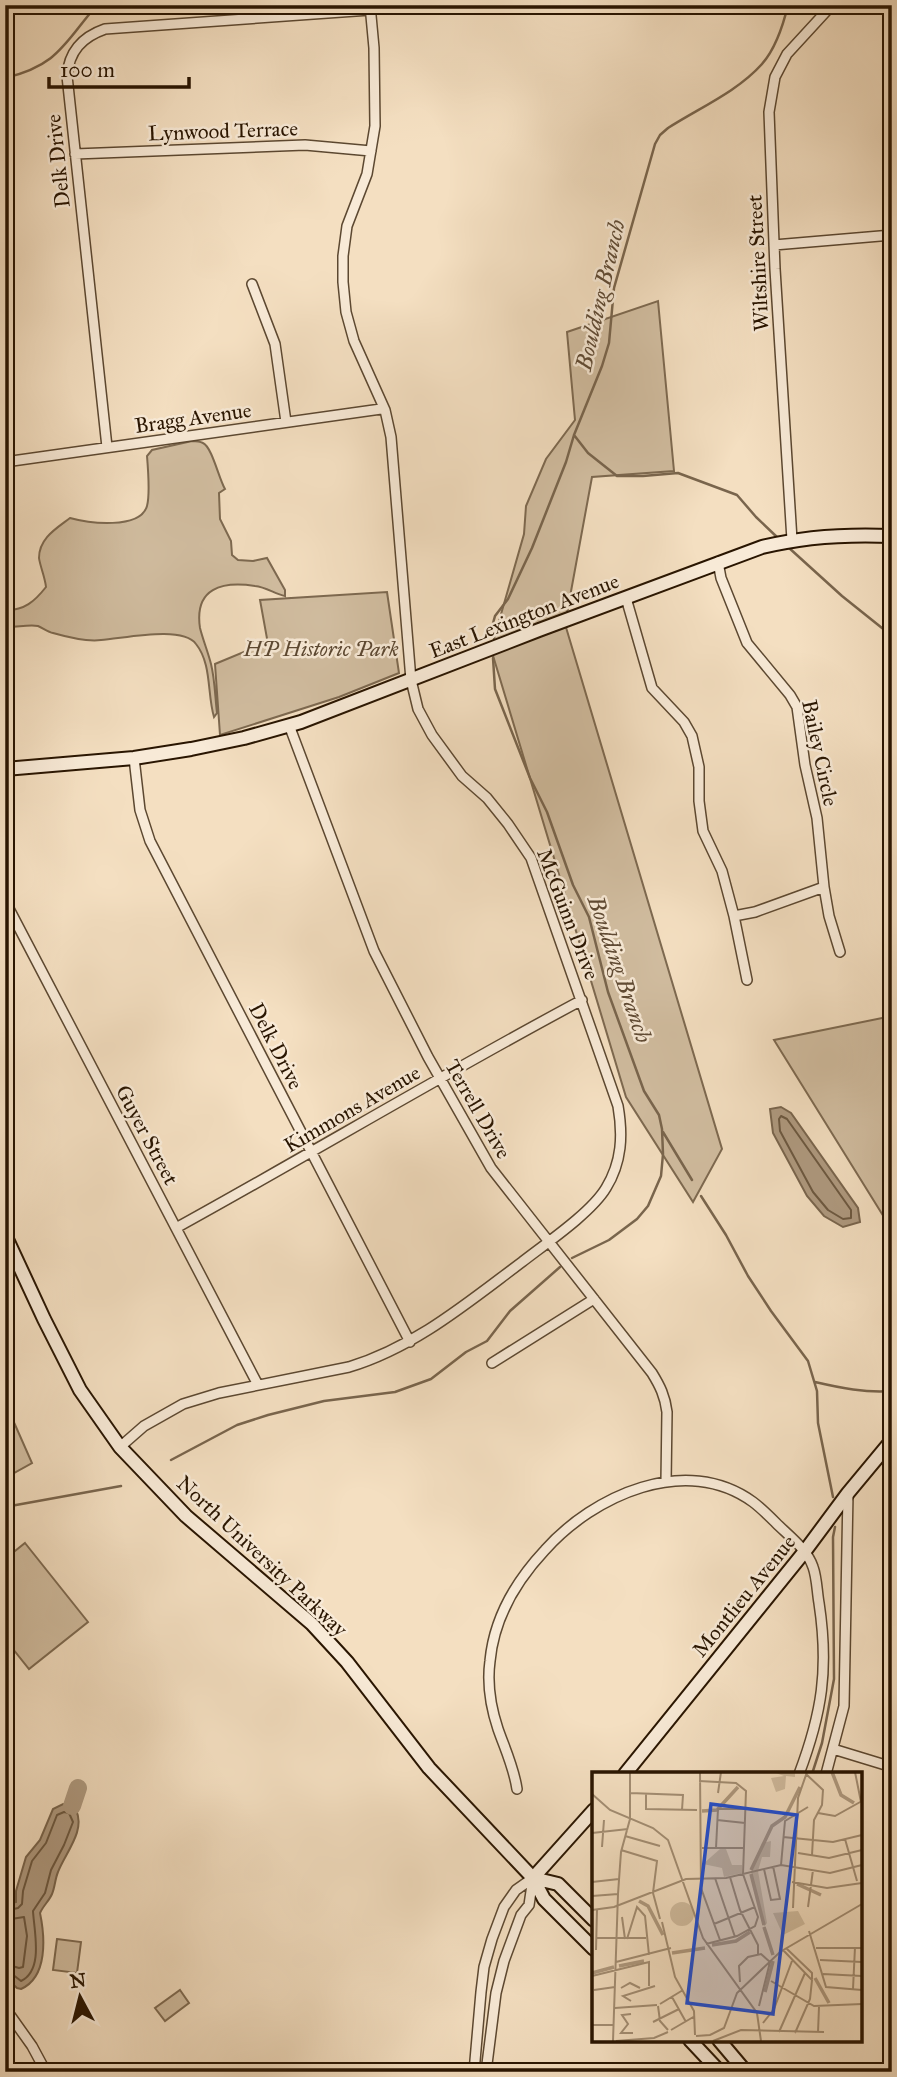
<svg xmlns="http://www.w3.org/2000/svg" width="897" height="2077" font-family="'IM FELL Great Primer',serif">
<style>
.green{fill:#d1bda0;stroke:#7d6950;stroke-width:2}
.water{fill:#af9a80;stroke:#79654d;stroke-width:2}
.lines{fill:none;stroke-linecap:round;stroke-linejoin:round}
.shore{stroke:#6c5840;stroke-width:2}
.stream{stroke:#79654d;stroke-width:2.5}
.river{stroke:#af9a80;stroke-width:18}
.street-casing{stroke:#5c4831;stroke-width:12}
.secondary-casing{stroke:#291501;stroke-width:16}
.street{stroke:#f8ead7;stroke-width:9}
.secondary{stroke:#f8ead7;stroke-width:12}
.labels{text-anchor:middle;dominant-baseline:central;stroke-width:5;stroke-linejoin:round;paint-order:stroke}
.street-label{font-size:21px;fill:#291501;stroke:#f8ead7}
.park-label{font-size:21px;font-style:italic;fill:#5b4731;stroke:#f8ead7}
.water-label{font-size:23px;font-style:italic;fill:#5f4a34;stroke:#f8ead7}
.inset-river{fill:none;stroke:#af9a80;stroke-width:3.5}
.inset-road{fill:none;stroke:#a38e74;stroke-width:2}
.view{fill:#1d4ed8;fill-opacity:0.15;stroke:#1d4ed8;stroke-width:3.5}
.inset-edge{fill:none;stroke:#291501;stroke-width:3.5}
</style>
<rect width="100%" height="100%" fill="#f4dfc1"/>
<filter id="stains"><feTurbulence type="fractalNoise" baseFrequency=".00286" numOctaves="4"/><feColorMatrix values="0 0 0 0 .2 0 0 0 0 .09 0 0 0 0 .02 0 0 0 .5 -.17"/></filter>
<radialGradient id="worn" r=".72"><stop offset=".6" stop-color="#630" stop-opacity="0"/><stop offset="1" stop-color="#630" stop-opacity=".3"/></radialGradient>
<path class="green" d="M 658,301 L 674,471 L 592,477 L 565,624 L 722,1149 L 693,1202 L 626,1097 L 491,649 L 524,534 L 526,506 L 546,459 L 575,420 L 567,332 Z
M 192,441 C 195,441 199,441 203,443 C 212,447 219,479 225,489 L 219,493 L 220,519 L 231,541 L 232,555 L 238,560 L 253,561 L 267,558 L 285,590 L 285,596 C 275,594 266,587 255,586 C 222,581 194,588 200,628 C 203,640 208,652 211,664 C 215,680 215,697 217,713 L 214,717 C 207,694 212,664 196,644 C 182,625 122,639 101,640 C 86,642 67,637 53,633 C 48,632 43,628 38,626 C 28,624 15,628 5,627 L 5,610 C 24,611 35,601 46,587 C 45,577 40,566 39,558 C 39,538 57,528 70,518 C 88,523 140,530 147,506 C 150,495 148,468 147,456 L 152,450 Z
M 387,592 L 399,673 L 339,697 L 220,735 L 215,664 L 256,647 L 268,644 L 260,600 Z
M 892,1016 L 892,1230 L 774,1040 Z
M 5,1402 L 32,1463 L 5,1478 Z
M 25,1543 L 88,1622 L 29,1669 L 5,1639 L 5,1559 Z
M 57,1939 L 81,1942 L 77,1973 L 53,1970 Z
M 180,1990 L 189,2003 L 165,2021 L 155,2008 Z"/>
<path class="water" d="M 781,1107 L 791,1113 L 858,1208 L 860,1222 L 843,1227 L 824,1216 L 807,1196 L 773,1133 L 770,1109 Z
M 63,1804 L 76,1810 C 86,1831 65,1853 58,1872 C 55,1879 55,1887 52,1894 C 49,1901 43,1906 40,1913 C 45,1937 48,1977 21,1989 L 17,1988 L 5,1977 L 5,1905 L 16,1902 L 16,1891 L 26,1857 L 40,1840 L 53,1809 Z"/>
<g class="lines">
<path class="shore" d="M 781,1116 L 787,1119 L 851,1210 L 851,1218 L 843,1219 L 828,1210 L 813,1192 L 780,1131 L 779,1119 Z
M 5,1911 L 18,1908 L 22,1904 L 23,1891 L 32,1861 L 46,1843 L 57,1815 L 64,1812 L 69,1813 L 73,1822 L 64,1845 L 51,1870 L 45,1893 L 33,1911 C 34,1931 44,1970 21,1981 L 12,1974 L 5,1973
M 5,1920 L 24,1917 L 27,1936 L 23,1967 L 19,1968 L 5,1964"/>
<path class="stream" d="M 5,78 C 59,65 64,43 97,5
M 574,435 L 588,453 L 617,476 L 643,476 L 678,473 L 737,495 L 756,517 L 778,538
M 788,547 L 842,596 L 892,636
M 490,634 L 495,616 L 508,599 L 532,548 L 566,462 L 574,435 L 602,366 L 609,343 L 614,288 L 655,144 L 660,135 L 668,128 C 699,108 737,92 762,64 C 776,48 783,26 788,5
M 493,658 L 495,689 L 530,778 L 547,812 L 573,885 L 589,917 L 608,992 L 644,1091 L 659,1115 L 662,1129 L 663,1154 L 661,1176 L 648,1206 L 637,1219 L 609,1240 L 572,1258
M 663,1132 L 692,1180
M 701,1196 L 726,1235 L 748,1276 L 771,1311 L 808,1361 L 817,1391 L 818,1423 L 833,1497
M 815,1382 C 841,1388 865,1393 892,1391
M 171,1460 L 237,1425 L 268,1415 L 324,1401 L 395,1392 L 431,1379 L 466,1352 L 487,1341 L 510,1311 L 560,1267
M 5,1507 L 121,1486
M 812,1774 L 822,1743 L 834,1679 L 833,1537 L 835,1527"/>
<path class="river" d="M 72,1806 L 78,1788"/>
<defs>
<path id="street" d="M 75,154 L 305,145 L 371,151
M 774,245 L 892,235
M 252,284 L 275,344 L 286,422
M 107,447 L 67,76 C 69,51 82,37 105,29 L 370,10
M 5,462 L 381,409 L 385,410
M 792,540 L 775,269 L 769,112 L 775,77 L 787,54 L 832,5
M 626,598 L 652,688 L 684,722 L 692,736 L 699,767 L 699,801 L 703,831 L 722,871 L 734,916 L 755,912 L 824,887 L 817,818 L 805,765 L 797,707 L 790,695 L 747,643 L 721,578 L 718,562
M 289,725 L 374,951 L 428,1057 L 491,1168 L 652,1373 C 660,1386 665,1396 667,1412 L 666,1482
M 134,758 L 140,810 L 150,841 L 410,1342
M 824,887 L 829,916 L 840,952
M 5,901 L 258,1385
M 734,916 L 747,980
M 176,1228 C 312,1153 445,1073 582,1000
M 492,1363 L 594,1299
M 120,1447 L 144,1426 L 183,1404 L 219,1393 L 349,1367 C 415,1347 467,1303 522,1262 C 545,1244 591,1213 606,1188 C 622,1162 623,1135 618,1106 L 531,858 L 508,824 L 487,798 L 462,776 L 432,735 L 418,709 L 411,680 L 391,437 L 385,410 L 354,341 L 346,312 L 343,282 L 343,256 L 347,226 L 367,174 L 375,126 L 374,48 L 370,5
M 833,1749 L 892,1767
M 826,1774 L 844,1706 L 848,1493
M 517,1789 C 514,1768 505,1749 498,1729 C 491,1708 487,1683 490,1661 C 494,1618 516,1581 545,1550 C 593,1496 686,1453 753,1502 C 761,1508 769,1516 776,1523 C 789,1536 807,1549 813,1567 C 817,1578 817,1592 819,1603 C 829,1669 822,1713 799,1774
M 5,2008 L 32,2046 L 46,2072
M 474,2072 L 481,1992 L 484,1967 L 492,1939 L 504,1907 L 516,1890 L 533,1878
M 486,2072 L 496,1993 L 504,1961 L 521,1915 L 529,1905 L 533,1878
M 885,2072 L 892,2054"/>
<path id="secondary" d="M 5,769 L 134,758 L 191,749 L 244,738 L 301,722 L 539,630 L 762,547 C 806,536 847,534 892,536
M 5,1235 L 44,1319 L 80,1390 L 120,1447 L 186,1516 L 312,1624 L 347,1662 L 429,1768 L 533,1878 L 544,1899 L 594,1949
M 625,1774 L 805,1551 L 848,1493 L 892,1440
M 533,1878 L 594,1810
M 533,1878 L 558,1884 L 594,1920
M 690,2040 L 720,2072
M 719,2040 L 746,2072"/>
</defs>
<use href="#street" class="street-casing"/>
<use href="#secondary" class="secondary-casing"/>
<use href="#street" class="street"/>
<use href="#secondary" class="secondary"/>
</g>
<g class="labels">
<g class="street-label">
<text transform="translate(223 131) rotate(-2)">Lynwood Terrace</text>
<text transform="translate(58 161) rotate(-96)">Delk Drive</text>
<text transform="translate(758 263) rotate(-93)">Wiltshire Street</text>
<text transform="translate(193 418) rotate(-8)">Bragg Avenue</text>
<text transform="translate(524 616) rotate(-21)">East Lexington Avenue</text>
<text transform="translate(820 753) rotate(78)">Bailey Circle</text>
<text transform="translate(568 914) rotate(69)">McGuinn Drive</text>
<text transform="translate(276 1046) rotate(63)">Delk Drive</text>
<text transform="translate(352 1109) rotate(-30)">Kimmons Avenue</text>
<text transform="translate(478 1109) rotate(60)">Terrell Drive</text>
<text transform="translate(147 1135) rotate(62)">Guyer Street</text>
<text transform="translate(262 1556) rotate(43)">North University Parkway</text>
<text transform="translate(744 1596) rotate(-51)">Montlieu Avenue</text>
</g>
<g class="park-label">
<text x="321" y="649">HP Historic Park</text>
</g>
<g class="water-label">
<text transform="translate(600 295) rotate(-77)">Boulding Branch</text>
<text transform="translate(620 969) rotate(71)">Boulding Branch</text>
</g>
</g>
<g transform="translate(592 1772)">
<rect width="270" height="270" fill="#f4dfc1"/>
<path d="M 181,0 L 203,0 L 203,5 L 194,4 L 193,17 L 184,20 L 179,6 L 192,4 ZM 179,69 L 178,85 L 170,85 L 166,99 L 175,151 L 172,155 L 159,100 L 170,71 ZM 128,77 L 134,77 L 140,93 L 150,93 L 150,101 L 132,105 L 130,96 L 111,92 ZM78 142a12 12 0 1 1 24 0a12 12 0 1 1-24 0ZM 206,139 L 213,152 L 191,163 L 181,141 Z" fill="#d1bda0"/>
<path class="inset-river" d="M 240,0 L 249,23 L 262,31M 110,39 L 125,38 L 146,15M 159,98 L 180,54 L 193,45 L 208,15M 159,102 L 172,153M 205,112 L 229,123M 47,129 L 56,134 L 71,163M 172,155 L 181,183M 120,173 L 144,169 L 158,160M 80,181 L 113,176M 27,194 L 52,189M 0,201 L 22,195M 223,206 L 237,231M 173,220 L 181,189"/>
<path class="inset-road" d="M 108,0 L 109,116 L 128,168M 263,0 L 269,30M 214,2 L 231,18 L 230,33 L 222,48 L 220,83M 107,9 L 144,11 L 154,19 L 151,102 L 166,145 L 163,154 L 145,164 L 114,172M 38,21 L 91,23 L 90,38M 54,21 L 54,37 L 105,38M 126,21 L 129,0M 0,22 L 18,38 L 61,56 L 76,68 L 111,166 L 165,241 L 169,269M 226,41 L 243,44 L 270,29M 125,48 L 153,51M 0,61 L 36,57M 33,64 L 68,74M 191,65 L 241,70 L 270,63M 253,67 L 265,109M 10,75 L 12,48M 110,76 L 151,76M 124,76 L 126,37 L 155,37M 29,78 L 65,89 L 61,121 L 68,147M 206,81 L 237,86 L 270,78M 189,93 L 193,49 L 216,35M 172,97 L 179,128 L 188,127 L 181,94M 138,105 L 148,138 L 166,173 L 166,182M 123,106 L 143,165M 0,110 L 27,107M 200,110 L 235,116 L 270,111M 0,124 L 26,122M 216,135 L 221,98M 201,136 L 206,26 L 215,0M 0,138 L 22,135 L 94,107 L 134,106 L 189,93 L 238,101 L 270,93M 30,145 L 33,167M 70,150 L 83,205 L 102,239 L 103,263M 122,152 L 163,135M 217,159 L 234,215 L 270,218M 5,166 L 54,166M 35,167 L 45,135 L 53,144 L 57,183M 194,176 L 220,201 L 220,207M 224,176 L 270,176M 4,178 L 5,138M 191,178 L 220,208 L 218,227 L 203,261M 228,188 L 270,190M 24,190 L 79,176M 231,202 L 270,204M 0,204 L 57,190 L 57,214M 179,209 L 222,234 L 270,232M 148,210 L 147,194 L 156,185 L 169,182 L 178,190 L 167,234M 29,216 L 38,211 L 48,216M 261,217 L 263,175M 2,218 L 23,215M 80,225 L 94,250M 39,229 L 31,224 L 63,214M 68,232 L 91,218M 66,234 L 68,249 L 76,258M 23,236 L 65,233M 39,242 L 30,243 L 36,252 L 29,261 L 41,261M 61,250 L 87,237M 171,251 L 182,237 L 200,189M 0,253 L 22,253M 79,258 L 103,244M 187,260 L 213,201M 226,260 L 227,235M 104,264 L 118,263 L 132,256 L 145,221 L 188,180 L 270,132M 21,269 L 26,122 L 29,80 L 38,47 L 38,0M 24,269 L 62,266 L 76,260M 121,269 L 149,258 L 232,260"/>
<path class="view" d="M 119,32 L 205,43 L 181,242 L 95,231 Z"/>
<rect width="270" height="270" class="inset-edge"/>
</g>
<rect width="897" height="2077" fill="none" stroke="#f4dfc1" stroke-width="28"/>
<rect x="7" y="7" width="883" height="2063" fill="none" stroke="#291501" stroke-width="3.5"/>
<rect x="14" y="14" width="869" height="2049" fill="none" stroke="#291501" stroke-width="2"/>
<g transform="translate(80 1997) rotate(353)" stroke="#f8ead7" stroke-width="5" paint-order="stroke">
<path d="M0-5L12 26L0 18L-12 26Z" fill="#291501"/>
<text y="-10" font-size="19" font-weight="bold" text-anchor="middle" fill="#291501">N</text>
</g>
<path d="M49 77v10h140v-10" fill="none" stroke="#291501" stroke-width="3.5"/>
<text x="60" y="77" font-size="21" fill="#291501" stroke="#f8ead7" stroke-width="5" paint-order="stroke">100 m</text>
<rect width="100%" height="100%" filter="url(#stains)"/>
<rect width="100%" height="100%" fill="url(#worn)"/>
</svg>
